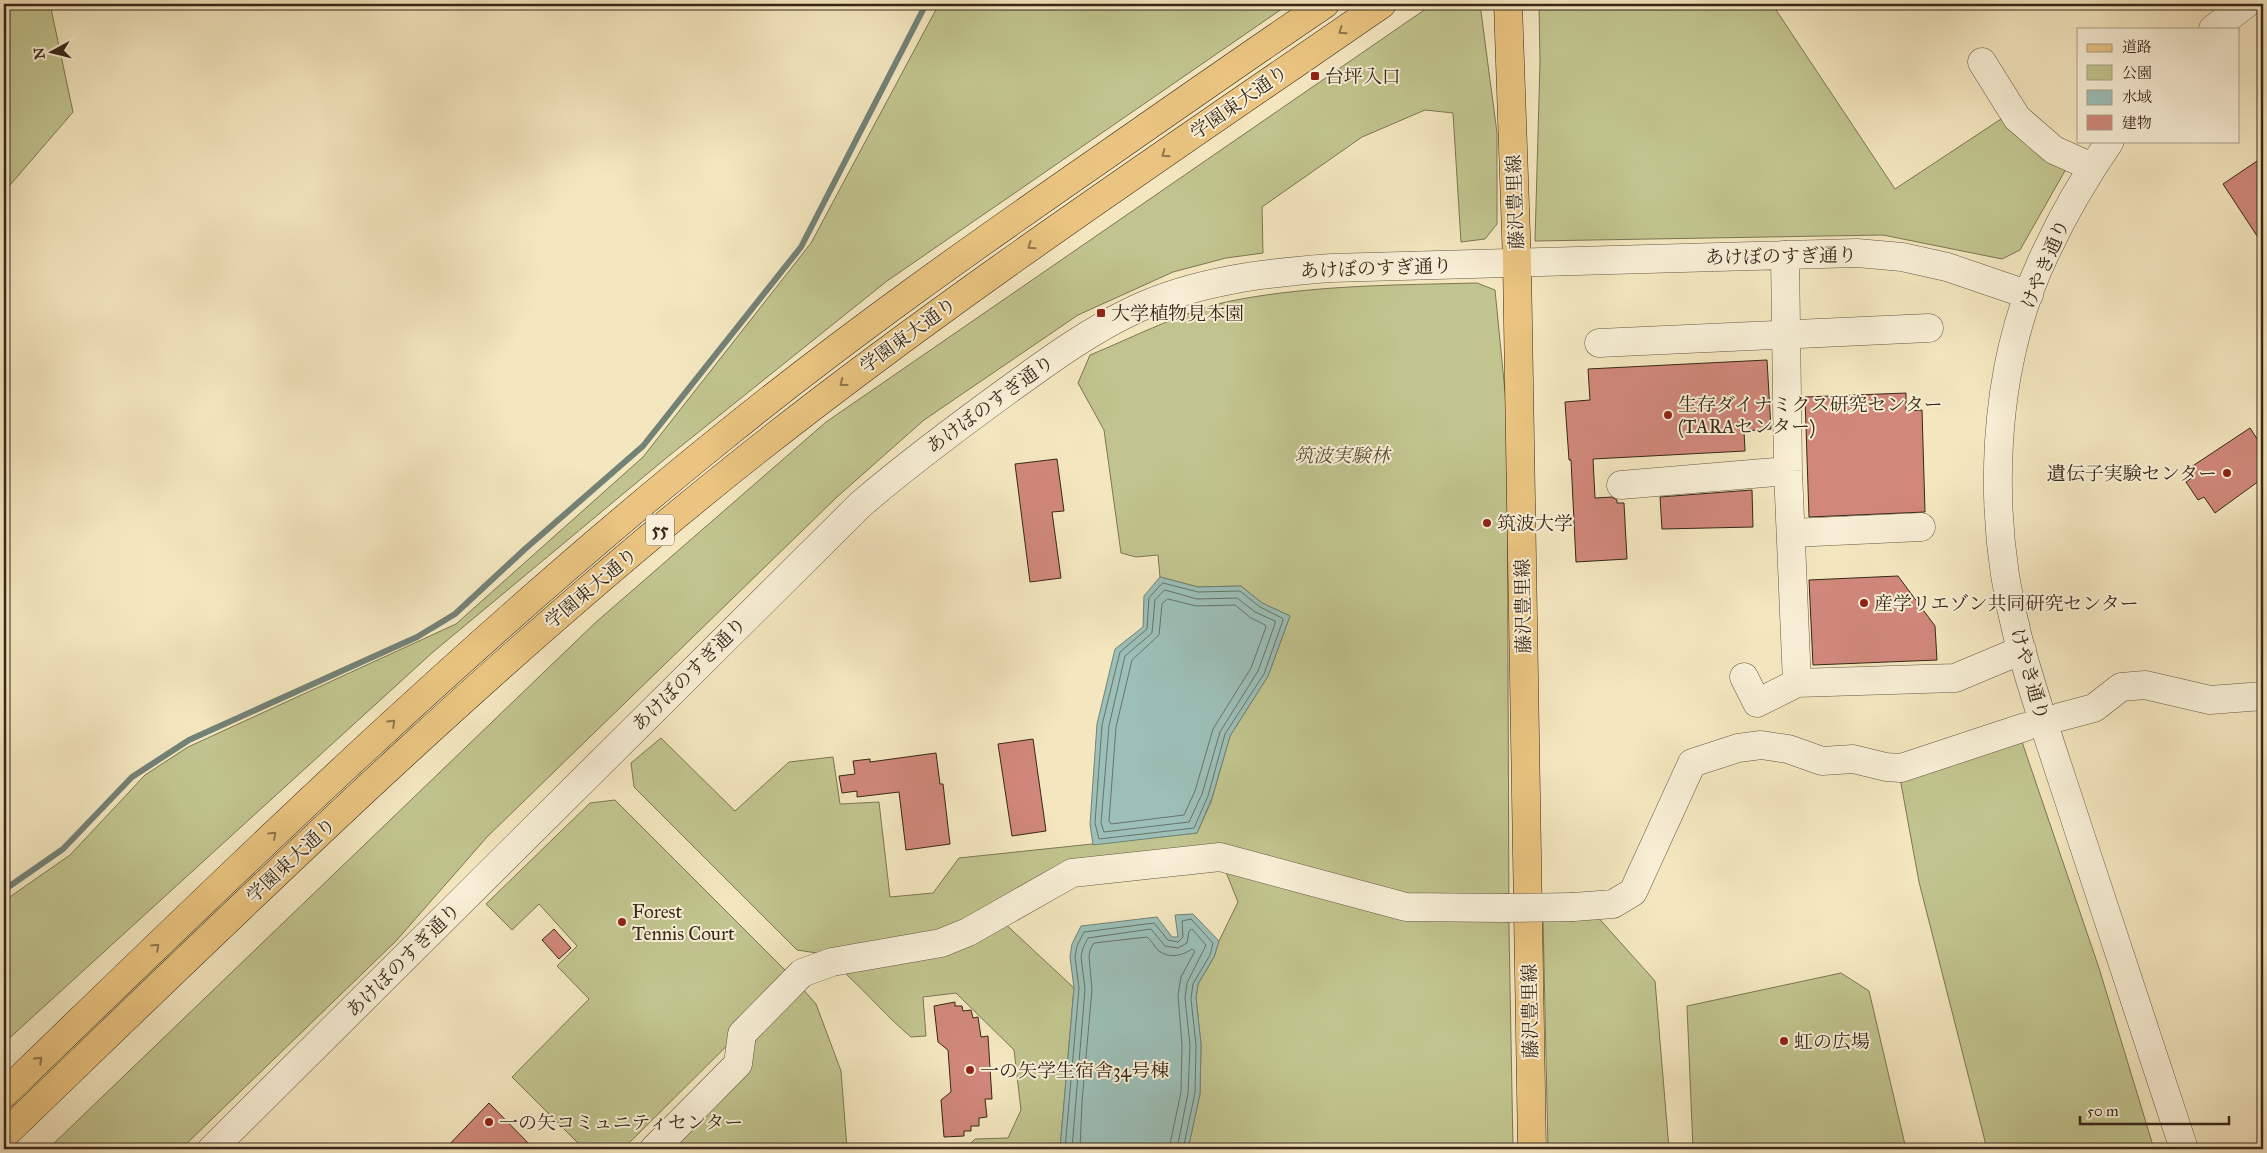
<svg xmlns="http://www.w3.org/2000/svg" width="2267" height="1153" font-family="'IM FELL Great Primer','Noto Serif JP',serif">
<style>
.green{fill:#c1c48e;stroke:#7c7653}
.water{fill:#9cbfb7;stroke:#738277}
.lines{fill:none;stroke-linecap:round;stroke-linejoin:round}
.shore{stroke:#697368;stroke-width:1}
.stream{stroke:#738277;stroke-width:6}
.building{fill:#d1887b;stroke:#362718}
.minor-casing{stroke:#665742;stroke-width:29}
.major-casing{stroke:#362718;stroke-width:29}
.minor{stroke:#f8efd6;stroke-width:28}
.major{stroke:#eac480;stroke-width:28}
.minor-bridge-casing{stroke:#665742;stroke-width:29;stroke-linecap:butt}
.minor-bridge{stroke:#f8efd6;stroke-width:28}
.oneway{stroke:#90764c}
.poi-dot{fill:#8f2418;stroke:#f8efd6;stroke-width:2}
.labels{text-anchor:middle;dominant-baseline:central;stroke-width:4;stroke-linejoin:round;paint-order:stroke}
.shield{fill:#f8efd6;stroke:#706351;stroke-width:1}
.shield-label{font-size:18px;font-weight:bold;fill:#362718}
.poi-label{font-size:19px;fill:#362718;stroke:#f8efd6;text-anchor:start}
.street-label{font-size:19px;fill:#362718;stroke:#f8efd6}
.park-label{font-size:19px;font-style:italic;fill:#594e36;stroke:#f8efd6}
</style>
<rect width="100%" height="100%" fill="#f4e7c0"/>
<filter id="stains"><feTurbulence type="fractalNoise" baseFrequency=".004" numOctaves="4"/><feColorMatrix values="0 0 0 0 .2 0 0 0 0 .09 0 0 0 0 .02 0 0 0 .5 -.17"/></filter>
<radialGradient id="worn" r=".72"><stop offset=".6" stop-color="#630" stop-opacity="0"/><stop offset="1" stop-color="#630" stop-opacity=".3"/></radialGradient>
<path class="green" d="M 4,4 L 50,4 L 73,112 L 4,192 Z
M 939,4 L 1289,4 L 887,281 L 665,459 L 433,652 L 4,1043 L 4,901 L 70,855 L 145,775 L 188,747 L 456,624 L 643,457 L 811,243 Z
M 1433,4 L 1480,4 L 1497,133 L 1497,224 L 1485,239 L 1461,242 L 1453,113 L 1425,110 L 1362,137 L 1262,207 L 1263,253 L 1226,258 L 1173,272 L 1078,315 L 924,420 L 837,497 L 487,837 L 396,941 L 181,1149 L 48,1149 L 595,623 L 826,422 Z
M 1539,4 L 1772,4 L 1895,189 L 2001,119 L 2066,169 L 2020,250 L 2002,259 L 1883,235 L 1535,241 L 1540,62 Z
M 1477,283 L 1495,290 L 1507,412 L 1509,928 L 1513,1149 L 1188,1149 L 1200,1094 L 1201,1045 L 1196,998 L 1198,984 L 1214,957 L 1219,941 L 1238,902 L 1220,857 L 1062,865 L 956,927 L 817,953 L 797,950 L 634,787 L 631,763 L 661,738 L 735,811 L 789,762 L 833,757 L 840,804 L 879,802 L 890,897 L 933,893 L 959,858 L 1197,833 L 1211,802 L 1230,736 L 1268,676 L 1290,616 L 1262,603 L 1241,586 L 1198,587 L 1160,577 L 1158,555 L 1136,557 L 1121,553 L 1104,430 L 1078,383 L 1090,355 C 1134,337 1190,308 1236,300 C 1315,285 1397,285 1477,283 Z
M 2020,736 L 2099,968 L 2154,1149 L 1987,1149 L 1919,882 L 1900,778 Z
M 615,800 L 794,979 L 623,1149 L 584,1149 L 512,1077 L 589,999 L 557,966 L 577,946 L 539,904 L 512,930 L 486,904 L 590,803 Z
M 1595,914 L 1655,981 L 1669,1149 L 1548,1149 L 1543,919 Z
M 1001,920 L 1074,988 L 1060,1149 L 965,1149 L 975,1139 L 1008,1138 L 1021,1110 L 1014,1050 L 956,993 L 923,997 L 926,1036 L 911,1037 C 887,1017 867,993 843,971 Z
M 1841,973 L 1869,991 L 1906,1149 L 1693,1149 L 1687,1006 Z
M 801,987 L 816,1004 L 841,1071 L 847,1149 L 671,1149 L 755,1036 Z"/>
<path class="water" d="M 1160,577 L 1198,587 L 1241,586 L 1262,603 L 1290,616 L 1268,676 L 1230,736 L 1212,798 L 1197,833 L 1093,845 L 1090,824 L 1097,724 L 1115,649 L 1143,627 L 1144,596 Z
M 1193,914 L 1219,941 L 1214,957 L 1198,984 L 1196,998 L 1201,1044 L 1200,1094 L 1188,1149 L 1060,1149 L 1074,988 L 1070,957 L 1072,944 L 1081,926 L 1157,917 L 1172,937 L 1178,937 L 1175,915 Z"/>
<g class="lines">
<path class="shore" d="M 1163,583 L 1198,592 L 1240,591 L 1260,607 L 1282,618 L 1283,620 L 1264,674 L 1225,734 L 1208,796 L 1194,828 L 1099,839 L 1095,823 L 1102,725 L 1120,652 L 1147,629 L 1149,598 Z
M 1165,590 L 1197,599 L 1237,598 L 1255,612 L 1275,621 L 1275,624 L 1258,671 L 1220,732 L 1202,794 L 1189,822 L 1104,832 L 1101,823 L 1109,726 L 1125,656 L 1152,633 L 1155,600 Z
M 1168,599 L 1196,606 L 1235,605 L 1251,618 L 1265,625 L 1266,627 L 1251,668 L 1213,729 L 1195,791 L 1184,815 L 1111,824 L 1109,821 L 1116,727 L 1132,660 L 1159,635 L 1162,604 Z
M 1065,1149 L 1079,988 L 1075,957 L 1077,946 L 1084,932 L 1154,923 L 1168,940 L 1178,942 L 1183,937 L 1182,921 L 1191,919 L 1213,943 L 1210,955 L 1193,984 L 1191,999 L 1196,1045 L 1195,1093 L 1183,1149
M 1072,1149 L 1085,989 L 1081,957 L 1083,948 L 1088,938 L 1151,929 L 1165,946 L 1178,948 L 1187,943 L 1189,931 L 1192,929 L 1206,945 L 1187,983 L 1185,998 L 1190,1045 L 1188,1093 L 1177,1149
M 1080,1149 L 1082,1102 L 1092,989 L 1089,957 L 1090,950 L 1094,943 L 1147,937 C 1152,941 1154,946 1158,950 C 1168,959 1182,956 1192,949 L 1195,951 L 1181,977 L 1178,995 L 1182,1045 L 1181,1092 L 1169,1149"/>
<path class="stream" d="M 4,890 L 63,849 L 132,777 L 189,740 L 417,637 L 455,614 L 525,549 L 643,446 L 801,247 L 926,4"/>
</g>
<path class="building" d="M 2263,157 L 2263,245 L 2223,184 Z
M 1767,360 L 1771,429 L 1744,431 L 1745,451 L 1593,459 L 1595,498 L 1612,497 L 1617,500 L 1617,503 L 1624,503 L 1627,559 L 1576,562 L 1571,460 L 1569,460 L 1565,402 L 1590,400 L 1588,369 Z
M 1906,393 L 1906,411 L 1922,410 L 1925,512 L 1809,517 L 1805,397 Z
M 2250,428 L 2263,448 L 2263,478 L 2215,513 L 2204,497 L 2198,500 L 2186,482 L 2193,477 L 2188,469 Z
M 1057,459 L 1064,511 L 1052,512 L 1061,578 L 1030,582 L 1015,464 Z
M 1752,490 L 1753,527 L 1662,529 L 1660,497 Z
M 1898,576 L 1935,626 L 1937,660 L 1813,665 L 1809,580 Z
M 1033,739 L 1046,831 L 1012,836 L 998,744 Z
M 936,753 L 940,784 L 943,784 L 950,844 L 906,850 L 899,792 L 857,797 L 857,791 L 842,793 L 839,776 L 855,774 L 853,761 L 870,759 L 870,762 Z
M 554,929 L 571,948 L 559,959 L 542,940 Z
M 955,1002 L 955,1006 L 962,1006 L 963,1011 L 971,1010 L 973,1018 L 978,1017 L 981,1037 L 988,1036 L 992,1099 L 985,1099 L 987,1117 L 979,1118 L 979,1126 L 971,1126 L 971,1131 L 964,1131 L 964,1136 L 944,1137 L 941,1100 L 951,1092 L 948,1050 L 938,1042 L 934,1006 Z
M 489,1103 L 534,1149 L 445,1149 Z"/>
<g class="lines">
<defs>
<path id="minor" d="M 2213,29 L 2246,4
M 1982,62 L 2017,118 L 2054,150 L 2092,167
M 2110,141 C 2086,176 2064,213 2046,252 C 1990,368 1986,515 2018,638 C 2035,701 2057,763 2077,825 C 2113,933 2149,1041 2184,1149
M 1785,255 L 1788,471 L 1797,683
M 1599,343 L 1929,328
M 1621,485 L 1788,471
M 1792,533 L 1921,527
M 1744,677 L 1757,703 L 1797,683 L 1955,678 L 2022,650
M 2060,717 L 2094,708 L 2121,687 L 2145,685 L 2210,700 L 2263,696
M 1573,907 L 1613,904 L 1633,892 L 1692,763 L 1738,748 L 1761,745 L 1788,749 L 1822,761 L 1853,759 L 1886,767 L 1901,768 L 2025,727
M 212,1149 L 861,504 C 909,463 960,425 1011,388 C 1051,359 1091,330 1136,309 C 1197,281 1264,273 1331,268 L 1857,253 L 1902,257 L 1947,267 L 2029,295
M 654,1149 L 738,1064 L 742,1034 L 802,973 L 832,962 L 941,943 L 968,932 L 1072,873 L 1220,857 L 1406,907 L 1504,908"/>
<path id="major" d="M 1508,4 L 1517,263 L 1532,1149
M 4,1094 C 237,868 470,641 723,437 C 846,337 975,246 1105,156 C 1178,105 1251,54 1325,4
M 4,1135 C 245,903 484,667 747,458 C 951,296 1168,152 1382,4"/>
</defs>
<use href="#minor" class="minor-casing"/>
<use href="#major" class="major-casing"/>
<use href="#minor" class="minor"/>
<use href="#major" class="major"/>
<defs>
<path id="minor-bridge" d="M 1504,908 L 1573,907"/>
</defs>
<use href="#minor-bridge" class="minor-bridge-casing"/>
<use href="#minor-bridge" class="minor-bridge"/>
</g>
<defs><path id="oneway-chevron" d="M-2-3.5L2.5 0L-2 3.5" fill="none" stroke-width="1.6" stroke-linecap="round" stroke-linejoin="round" transform="scale(1.25)"/></defs>
<g class="oneway">
<use href="#oneway-chevron" transform="translate(1342 31) rotate(145)"/>
<use href="#oneway-chevron" transform="translate(1165 154) rotate(145)"/>
<use href="#oneway-chevron" transform="translate(1031 246) rotate(145)"/>
<use href="#oneway-chevron" transform="translate(843 383) rotate(143)"/>
<use href="#oneway-chevron" transform="translate(392 723) rotate(-43)"/>
<use href="#oneway-chevron" transform="translate(273 835) rotate(-43)"/>
<use href="#oneway-chevron" transform="translate(156 947) rotate(-44)"/>
<use href="#oneway-chevron" transform="translate(39 1060) rotate(-44)"/>
</g>
<g class="poi-dot">
<rect x="1310" y="71" width="10" height="10" rx="2.5"/>
<rect x="1096" y="308" width="10" height="10" rx="2.5"/>
<circle cx="1668" cy="415" r="5"/>
<circle cx="2227" cy="473" r="5"/>
<circle cx="1487" cy="523" r="5"/>
<circle cx="1864" cy="603" r="5"/>
<circle cx="622" cy="922" r="5"/>
<circle cx="1784" cy="1041" r="5"/>
<circle cx="970" cy="1070" r="5"/>
<circle cx="489" cy="1122" r="5"/>
</g>
<g class="labels">
<rect class="shield" x="646" y="514.5" width="28" height="31" rx="4"/>
<g class="shield-label">
<text x="660" y="530">55</text>
</g>
<g class="poi-label">
<text x="1325" y="76">台坪入口</text>
<text x="1111" y="313">大学植物見本園</text>
<text x="1678" y="404">生存ダイナミクス研究センター<tspan x="1678" dy="22">(TARAセンター)</tspan></text>
<text x="2217" y="473" text-anchor="end">遺伝子実験センター</text>
<text x="1497" y="523">筑波大学</text>
<text x="1874" y="603">産学リエゾン共同研究センター</text>
<text x="632" y="911">Forest<tspan x="632" dy="22">Tennis Court</tspan></text>
<text x="1794" y="1041">虹の広場</text>
<text x="980" y="1070">一の矢学生宿舎34号棟</text>
<text x="499" y="1122">一の矢コミュニティセンター</text>
</g>
<g class="street-label">
<text transform="translate(1239 102) rotate(-35)">学園東大通り</text>
<text transform="translate(1515 202) rotate(-92)">藤沢豊里線</text>
<text transform="translate(1781 256) rotate(-1)">あけぼのすぎ通り</text>
<text transform="translate(2045 264) rotate(-67)">けやき通り</text>
<text transform="translate(1376 268) rotate(-2)">あけぼのすぎ通り</text>
<text transform="translate(908 335) rotate(-36)">学園東大通り</text>
<text transform="translate(990 404) rotate(-36)">あけぼのすぎ通り</text>
<text transform="translate(591 588) rotate(-40)">学園東大通り</text>
<text transform="translate(1523 606) rotate(-91)">藤沢豊里線</text>
<text transform="translate(689 674) rotate(-45)">あけぼのすぎ通り</text>
<text transform="translate(2030 674) rotate(74)">けやき通り</text>
<text transform="translate(291 860) rotate(-43)">学園東大通り</text>
<text transform="translate(403 960) rotate(-45)">あけぼのすぎ通り</text>
<text transform="translate(1530 1011) rotate(-91)">藤沢豊里線</text>
</g>
<g class="park-label">
<text x="1342" y="455">筑波実験林</text>
</g>
</g>
<rect width="2267" height="1153" fill="none" stroke="#f4e7c0" stroke-width="20"/>
<rect x="5" y="5" width="2257" height="1143" fill="none" stroke="#362718" stroke-width="2.5"/>
<rect x="10" y="10" width="2247" height="1133" fill="none" stroke="#362718"/>
<rect x="2077" y="28" width="162" height="115" fill="#f8efd6" stroke="#aa9f8a"/>
<rect x="2087" y="44" width="25" height="8" fill="#eac480" stroke="#aa9f8a"/>
<text x="2122" y="52" font-size="15" fill="#362718">道路</text>
<rect x="2087" y="65" width="25" height="15" fill="#c1c48e" stroke="#aa9f8a"/>
<text x="2122" y="78" font-size="15" fill="#362718">公園</text>
<rect x="2087" y="90" width="25" height="15" fill="#9cbfb7" stroke="#aa9f8a"/>
<text x="2122" y="102" font-size="15" fill="#362718">水域</text>
<rect x="2087" y="115" width="25" height="15" fill="#d1887b" stroke="#aa9f8a"/>
<text x="2122" y="128" font-size="15" fill="#362718">建物</text>
<g transform="translate(52 52) rotate(263)" stroke="#f8efd6" stroke-width="4" paint-order="stroke">
<path d="M0-4L9 19L0 12L-9 19Z" fill="#362718"/>
<text y="-8" font-size="14" font-weight="bold" text-anchor="middle" fill="#362718">N</text>
</g>
<path d="M2080 1116v8h149v-8" fill="none" stroke="#362718" stroke-width="2.5"/>
<text x="2087" y="1116" font-size="15" fill="#362718" stroke="#f8efd6" stroke-width="4" paint-order="stroke">50 m</text>
<rect width="100%" height="100%" filter="url(#stains)"/>
<rect width="100%" height="100%" fill="url(#worn)"/>
</svg>
